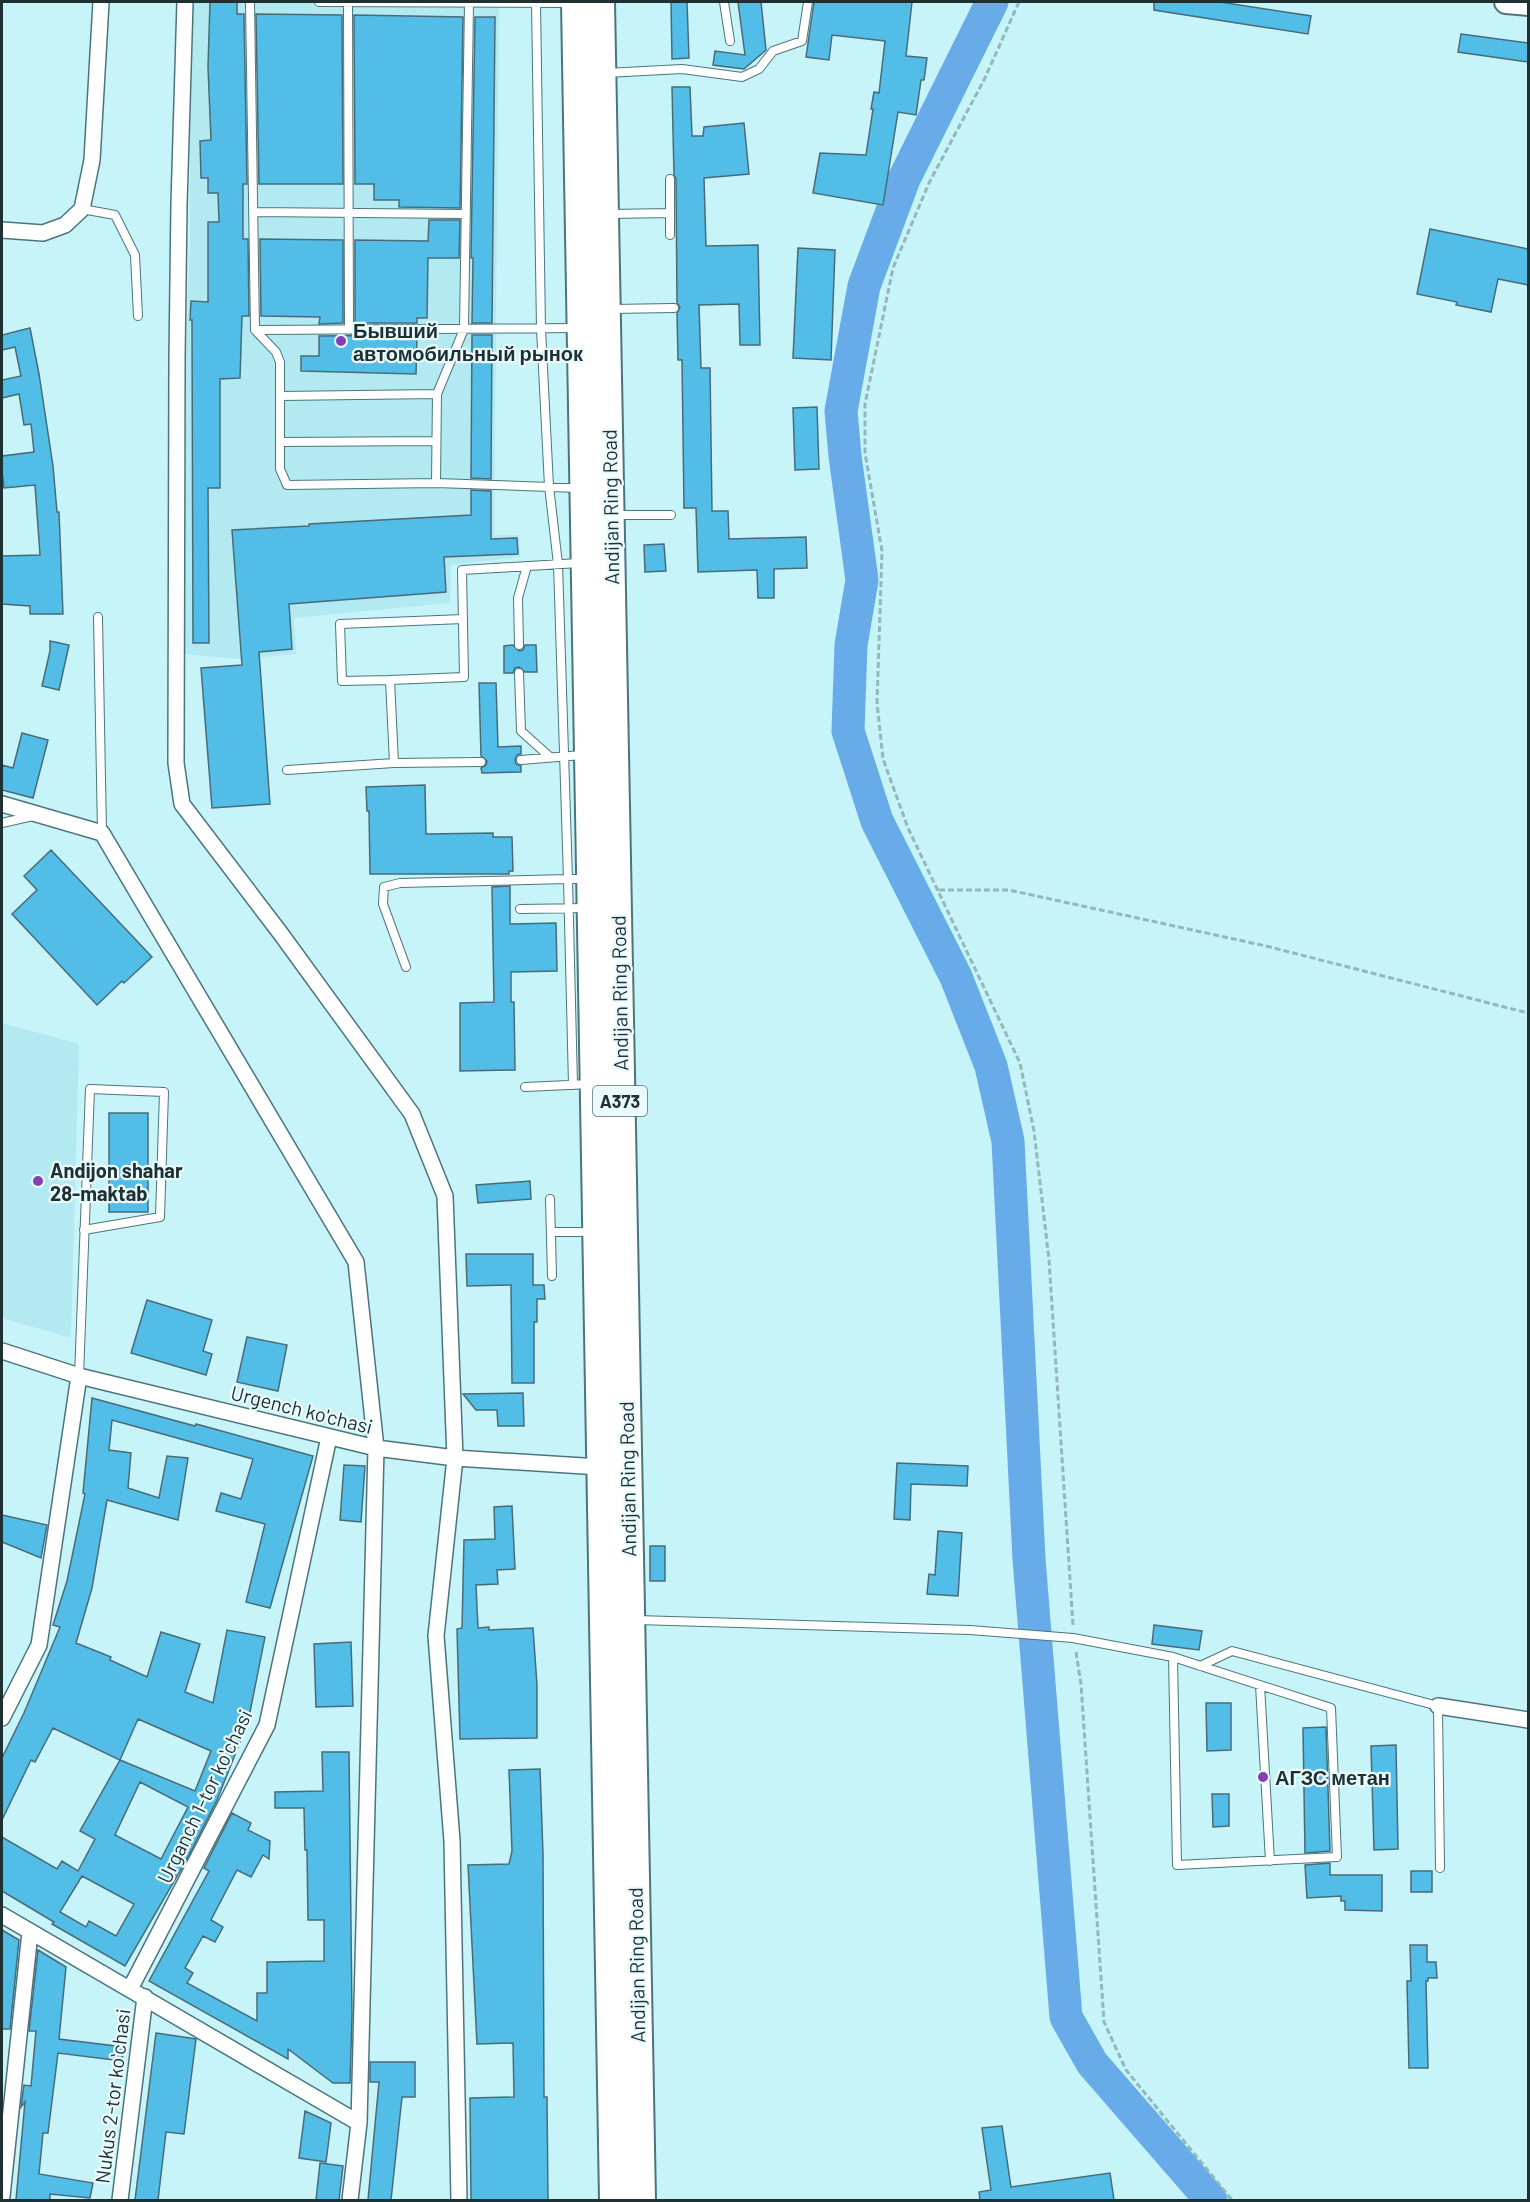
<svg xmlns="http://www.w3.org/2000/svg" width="1530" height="2202" font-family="Barlow,sans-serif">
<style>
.built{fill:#b3eaf1}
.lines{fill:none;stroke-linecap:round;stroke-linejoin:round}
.river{stroke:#67ace9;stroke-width:33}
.building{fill:#52bee7;stroke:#486b7a;stroke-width:1.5;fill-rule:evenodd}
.lane-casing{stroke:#4c757b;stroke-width:10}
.street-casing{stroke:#4c757b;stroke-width:18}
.secondary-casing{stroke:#4c757b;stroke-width:26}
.highway-casing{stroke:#4c757b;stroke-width:32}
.path{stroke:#93b7bb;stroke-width:3;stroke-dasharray:6 3;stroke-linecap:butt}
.lane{stroke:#fff;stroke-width:8}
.street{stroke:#fff;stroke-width:15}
.secondary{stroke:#fff;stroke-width:22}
.highway{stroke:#fff;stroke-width:28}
.poi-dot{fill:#833fb3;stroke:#eafbfd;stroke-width:2}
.labels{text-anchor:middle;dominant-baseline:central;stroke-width:4.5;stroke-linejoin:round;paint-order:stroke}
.shield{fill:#eafbfd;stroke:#5c6d6f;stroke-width:1.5}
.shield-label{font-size:18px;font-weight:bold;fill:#1f3032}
.poi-label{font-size:20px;font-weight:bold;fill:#1f3032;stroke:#eafbfd;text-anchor:start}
.street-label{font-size:20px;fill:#1f3032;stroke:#eafbfd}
</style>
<rect width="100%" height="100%" fill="#c7f4f9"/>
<path class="built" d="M 190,2 L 499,2 L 494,535 L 519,535 L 520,557 L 451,565 L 450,603 L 294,618 L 296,654 L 239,659 L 184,654 L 185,384 L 190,239 Z
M 2,1023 L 79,1044 L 71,1338 L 2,1318 Z"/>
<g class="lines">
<path class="river" d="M 992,2 L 904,179 L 864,286 L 841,411 L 845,456 L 862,580 L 851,645 L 848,731 L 877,821 L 956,977 L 991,1066 L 1008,1141 L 1029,1559 L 1066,2017 L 1092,2063 L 1211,2200"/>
</g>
<path class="building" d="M 210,2 L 237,2 L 237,14 L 244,14 L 247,184 L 243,184 L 243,239 L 248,239 L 249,316 L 242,316 L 240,378 L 220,379 L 220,488 L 208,488 L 209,643 L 193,643 L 192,320 L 190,320 L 191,301 L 208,302 L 208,222 L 219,222 L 218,193 L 208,193 L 208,178 L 201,178 L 200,141 L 211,140 L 208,67 Z
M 671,2 L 687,2 L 689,58 L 672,59 Z
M 738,2 L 761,2 L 766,50 L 744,69 L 713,65 L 715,51 L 745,55 Z
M 814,2 L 912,2 L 906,56 L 927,58 L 924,80 L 921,80 L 916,115 L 898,112 L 883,205 L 813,193 L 820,153 L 866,155 L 873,109 L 871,109 L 874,92 L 879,93 L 885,41 L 832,35 L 829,60 L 806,57 Z
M 1154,2 L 1220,2 L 1311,16 L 1308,34 L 1154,10 Z
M 256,14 L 342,15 L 343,184 L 259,184 Z
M 354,15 L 463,17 L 460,208 L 399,207 L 399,200 L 374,200 L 374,184 L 355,184 Z
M 475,17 L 495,17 L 492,323 L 472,323 L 473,258 L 471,258 Z
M 1461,34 L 1528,43 L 1528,62 L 1458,52 Z
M 672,87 L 690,87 L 692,136 L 703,136 L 704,127 L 744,123 L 749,174 L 704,178 L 706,246 L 758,245 L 760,345 L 740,345 L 739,304 L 699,305 L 701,368 L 710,368 L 712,511 L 728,511 L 729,539 L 806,537 L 807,568 L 774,569 L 774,598 L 758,598 L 757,570 L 698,572 L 696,508 L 684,508 L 682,360 L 678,360 L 677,313 L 680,307 L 677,303 L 676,179 L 674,175 Z
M 429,220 L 460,220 L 459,258 L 428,258 L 427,318 L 417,318 L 417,323 L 355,323 L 355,240 L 428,241 Z
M 1430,229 L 1528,249 L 1528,285 L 1498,279 L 1491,312 L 1456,305 L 1457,302 L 1417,294 Z
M 260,239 L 343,240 L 343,323 L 319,324 L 320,317 L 261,316 Z
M 798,248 L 835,250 L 831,360 L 793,358 Z
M 30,328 L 39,374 L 53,466 L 57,512 L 59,512 L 63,614 L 30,614 L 30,606 L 2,604 L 2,556 L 40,555 L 35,485 L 4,488 L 2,471 L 2,456 L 34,452 L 31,424 L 24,425 L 19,394 L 2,398 L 2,380 L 21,376 L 15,347 L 2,350 L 2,335 Z
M 417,335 L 416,374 L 301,371 L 301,356 L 319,356 L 319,336 Z
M 472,335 L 492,335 L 491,479 L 471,478 Z
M 817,407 L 819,469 L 795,470 L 793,408 Z
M 471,490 L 491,491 L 491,539 L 517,538 L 518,554 L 444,557 L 446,592 L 289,604 L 292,649 L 259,652 L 270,804 L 212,808 L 201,668 L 242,665 L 232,530 L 309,526 L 309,524 L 471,515 Z
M 664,544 L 666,571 L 645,572 L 644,545 Z
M 50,641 L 69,645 L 59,690 L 42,686 L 50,651 Z
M 513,645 L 519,651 L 523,650 L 525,645 L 536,645 L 537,672 L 525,672 L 519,667 L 515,668 L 513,673 L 504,673 L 504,646 Z
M 479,683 L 496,683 L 498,747 L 521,746 L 521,754 L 517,755 L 515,760 L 516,764 L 521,766 L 521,772 L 482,773 L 481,768 L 486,765 L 487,761 L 481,756 Z
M 22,733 L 48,740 L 33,798 L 2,790 L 2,765 L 13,768 Z
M 425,785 L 426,834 L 493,833 L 493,837 L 512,837 L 513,871 L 509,871 L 509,874 L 370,874 L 369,811 L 367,811 L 366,787 Z
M 51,850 L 152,957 L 124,983 L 122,981 L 97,1005 L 12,914 L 37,890 L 24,876 Z
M 510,886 L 510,924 L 556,923 L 557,971 L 511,972 L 511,1002 L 514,1002 L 515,1070 L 460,1071 L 460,1003 L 494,1002 L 492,887 Z
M 109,1113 L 148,1113 L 148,1212 L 109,1212 Z
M 530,1181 L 531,1199 L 478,1203 L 476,1185 Z
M 466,1254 L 533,1254 L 533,1285 L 544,1285 L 545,1299 L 537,1299 L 537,1322 L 534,1322 L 534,1383 L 512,1383 L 511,1285 L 467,1286 Z
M 147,1300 L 212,1320 L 203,1351 L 212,1354 L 206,1375 L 131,1353 Z
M 247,1337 L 287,1345 L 278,1391 L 237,1382 Z
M 523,1393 L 524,1426 L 498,1426 L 497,1410 L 476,1410 L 463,1394 Z
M 92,1398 L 195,1426 L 196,1424 L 313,1456 L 270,1608 L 246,1602 L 265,1524 L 216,1511 L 221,1493 L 241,1499 L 253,1459 L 112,1420 L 109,1450 L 131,1453 L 128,1488 L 159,1498 L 167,1456 L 188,1458 L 178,1520 L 107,1500 L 92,1588 L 76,1643 L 111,1657 L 110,1660 L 147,1677 L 161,1632 L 200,1644 L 185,1692 L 213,1703 L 227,1630 L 265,1637 L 248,1722 L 217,1800 L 187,1859 L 125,1966 L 52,1924 L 54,1922 L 2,1891 L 2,1837 L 57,1869 L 62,1861 L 78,1871 L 95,1839 L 80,1831 L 120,1760 L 53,1728 L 35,1762 L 31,1760 L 2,1820 L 2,1758 L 24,1713 L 60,1627 L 53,1625 L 67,1581 L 85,1494 L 83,1493 ZM 138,1719 L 211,1751 L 195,1791 L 120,1760 ZM 140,1782 L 188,1807 L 161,1859 L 115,1835 ZM 82,1876 L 134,1904 L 116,1936 L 89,1921 L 86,1927 L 60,1912 Z
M 897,1463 L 968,1466 L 967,1486 L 911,1484 L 910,1520 L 894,1519 Z
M 344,1465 L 365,1466 L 361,1522 L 340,1520 Z
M 512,1506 L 515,1569 L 497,1570 L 498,1584 L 476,1585 L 478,1628 L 489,1627 L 489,1630 L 533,1628 L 537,1685 L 537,1738 L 460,1739 L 457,1629 L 462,1628 L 464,1540 L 495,1539 L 494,1507 Z
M 2,1515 L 47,1525 L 41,1558 L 2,1542 Z
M 938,1531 L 962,1533 L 958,1596 L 927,1594 L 929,1574 L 935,1575 Z
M 650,1546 L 665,1546 L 665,1581 L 650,1581 Z
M 1154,1625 L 1202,1631 L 1199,1650 L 1152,1644 Z
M 351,1642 L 353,1706 L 316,1707 L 314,1644 Z
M 1206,1703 L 1231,1703 L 1231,1750 L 1207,1751 Z
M 1326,1727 L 1330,1851 L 1305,1853 L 1303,1728 Z
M 1396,1745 L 1398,1849 L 1374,1850 L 1371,1746 Z
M 322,1752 L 349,1752 L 352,2016 L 350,2083 L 333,2083 L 288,2049 L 288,2059 L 149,1981 L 209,1871 L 204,1868 L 232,1813 L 251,1823 L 248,1830 L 270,1841 L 269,1859 L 263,1855 L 251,1877 L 237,1870 L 211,1920 L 223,1927 L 215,1942 L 203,1936 L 185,1968 L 193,1973 L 187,1983 L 257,2021 L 257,1993 L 267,1993 L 267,1962 L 324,1961 L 324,1920 L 308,1920 L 307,1850 L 305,1850 L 304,1808 L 275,1808 L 275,1792 L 323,1791 Z
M 540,1769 L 543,1854 L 544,2097 L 547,2097 L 548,2200 L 471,2200 L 470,2098 L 514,2097 L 513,2043 L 477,2044 L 468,1865 L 509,1864 L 512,1851 L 509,1770 Z
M 1212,1794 L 1229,1794 L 1229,1826 L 1213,1827 Z
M 1330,1863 L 1330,1875 L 1382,1875 L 1382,1911 L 1345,1910 L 1345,1901 L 1341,1901 L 1341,1896 L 1307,1898 L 1305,1865 Z
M 1411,1871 L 1432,1871 L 1432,1892 L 1411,1892 Z
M 2,1930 L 19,1940 L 10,2029 L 2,2029 Z
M 1410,1945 L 1427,1945 L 1427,1962 L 1436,1962 L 1437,1978 L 1428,1978 L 1428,1981 L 1426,1981 L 1428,2068 L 1409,2068 L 1407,1981 L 1411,1981 Z
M 38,1950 L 66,1967 L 59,2039 L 124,2047 L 122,2061 L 58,2053 L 48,2133 L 43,2133 L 39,2174 L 93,2183 L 90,2198 L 50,2194 L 50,2200 L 16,2200 L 25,2102 L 21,2107 L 24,2085 L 31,2086 L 36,2031 L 29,2031 Z
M 156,2033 L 196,2039 L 184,2134 L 166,2132 L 158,2200 L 135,2200 Z
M 370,2062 L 415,2062 L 415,2097 L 402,2097 L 391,2200 L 368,2200 L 379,2082 L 370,2082 Z
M 305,2111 L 331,2123 L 326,2162 L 299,2158 Z
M 1002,2126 L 1011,2187 L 1110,2173 L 1114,2200 L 980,2200 L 979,2192 L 991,2190 L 982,2128 Z
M 320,2163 L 343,2166 L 339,2200 L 316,2200 Z"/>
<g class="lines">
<defs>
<path id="lane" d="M 250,2 L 255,330 L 276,352 L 280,362 L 280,469 L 287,485 L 436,483 L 578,488
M 319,2 L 570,3
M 348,2 L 349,330
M 724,2 L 730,41
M 606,73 L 682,69 L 742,77 L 759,69 L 773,51 L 802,41 L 808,2
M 670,179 L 670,235
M 82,209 L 115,215 L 135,255 L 138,316
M 255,212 L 465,214
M 609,214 L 670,213
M 611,309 L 674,308
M 255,330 L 578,328
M 280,396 L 437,394
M 280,442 L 436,441
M 436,483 L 437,394 L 464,329 L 469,2
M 615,515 L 671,515
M 98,617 L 102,833
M 519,645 L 518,598 L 527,566
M 519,673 L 521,731 L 550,757
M 390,680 L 342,681 L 340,624 L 463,619
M 521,760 L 582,755
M 481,762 L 394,763 L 390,680 L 464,677 L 462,570 L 579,563
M 287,770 L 394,763
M 2,823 L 33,816
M 520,909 L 587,908
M 406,967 L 383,904 L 384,887 L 400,883 L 568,879 L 558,564 L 549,486 L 541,329 L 536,2
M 573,1085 L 568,879 L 587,879
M 525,1087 L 590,1084
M 550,1199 L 552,1276
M 551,1232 L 592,1232
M 79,1376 L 90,1089 L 164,1092 L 160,1217 L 84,1230
M 637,1620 L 970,1630 L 1073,1638 L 1173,1657 L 1331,1708 L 1337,1857 L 1177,1865 L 1173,1657
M 1200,1666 L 1232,1651 L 1438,1706 L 1440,1868
M 1260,1685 L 1270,1861"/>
<path id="street" d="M 185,2 L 179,204 L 177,359 L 176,763 L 182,804 L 281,934 L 412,1114 L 445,1196 L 455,1458 L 436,1636 L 452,1841 L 459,2200
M 2,230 L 43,233 L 65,225 L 82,209 L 92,160 L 101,2
M 2,804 L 102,833 L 356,1262 L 376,1448 L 359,2123 L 350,2200
M 2,1351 L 79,1376 L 376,1448 L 455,1458 L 600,1467
M 1438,1706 L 1528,1720
M 2,1718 L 39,1645 L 79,1376
M 2,1915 L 359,2123
M 130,1989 L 267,1725 L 329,1437
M 2,2196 L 30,1932
M 120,2200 L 145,1997"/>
<path id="secondary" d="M 1506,2 L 1528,4"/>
<path id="highway" d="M 576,2 L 614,2200
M 600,2 L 641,2200"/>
</defs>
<use href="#lane" class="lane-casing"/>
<use href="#street" class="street-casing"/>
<use href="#secondary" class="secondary-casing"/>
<use href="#highway" class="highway-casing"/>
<path class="path" d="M 1019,2 L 984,80 L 929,183 L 893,268 L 865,404 L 865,453 L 882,551 L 877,703 L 883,759 L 908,828 L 1020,1063 L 1034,1131 L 1049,1260 L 1073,1625
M 939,890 L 1009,890 L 1266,946 L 1528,1013
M 1076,1652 L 1081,1684 L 1104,2022 L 1126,2070 L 1232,2200"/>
<use href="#lane" class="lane"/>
<use href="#street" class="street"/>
<use href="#secondary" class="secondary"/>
<use href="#highway" class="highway"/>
</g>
<g class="poi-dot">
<circle cx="341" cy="341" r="6"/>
<circle cx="38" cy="1181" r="6"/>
<circle cx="1263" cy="1777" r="6"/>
</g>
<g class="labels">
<rect class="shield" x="593" y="1086" width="54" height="30" rx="4.5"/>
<g class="shield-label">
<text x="620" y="1101">A373</text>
</g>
<g class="poi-label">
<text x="353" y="330">Бывший<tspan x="353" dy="23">автомобильный рынок</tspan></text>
<text x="50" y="1170">Andijon shahar<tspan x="50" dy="23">28-maktab</tspan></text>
<text x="1275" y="1777">АГЗС метан</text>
</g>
<g class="street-label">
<text transform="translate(610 507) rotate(-91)">Andijan Ring Road</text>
<text transform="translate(619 993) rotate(-91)">Andijan Ring Road</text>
<text transform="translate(302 1409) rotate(14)">Urgench ko'chasi</text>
<text transform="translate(627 1479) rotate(-91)">Andijan Ring Road</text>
<text transform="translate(204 1796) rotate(-64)">Urganch 1-tor koʻchasi</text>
<text transform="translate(636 1965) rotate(-91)">Andijan Ring Road</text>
<text transform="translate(112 2096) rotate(-83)">Nukus 2-tor koʻchasi</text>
</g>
</g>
<rect width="1530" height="2202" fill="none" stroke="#1f3032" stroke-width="6"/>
</svg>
